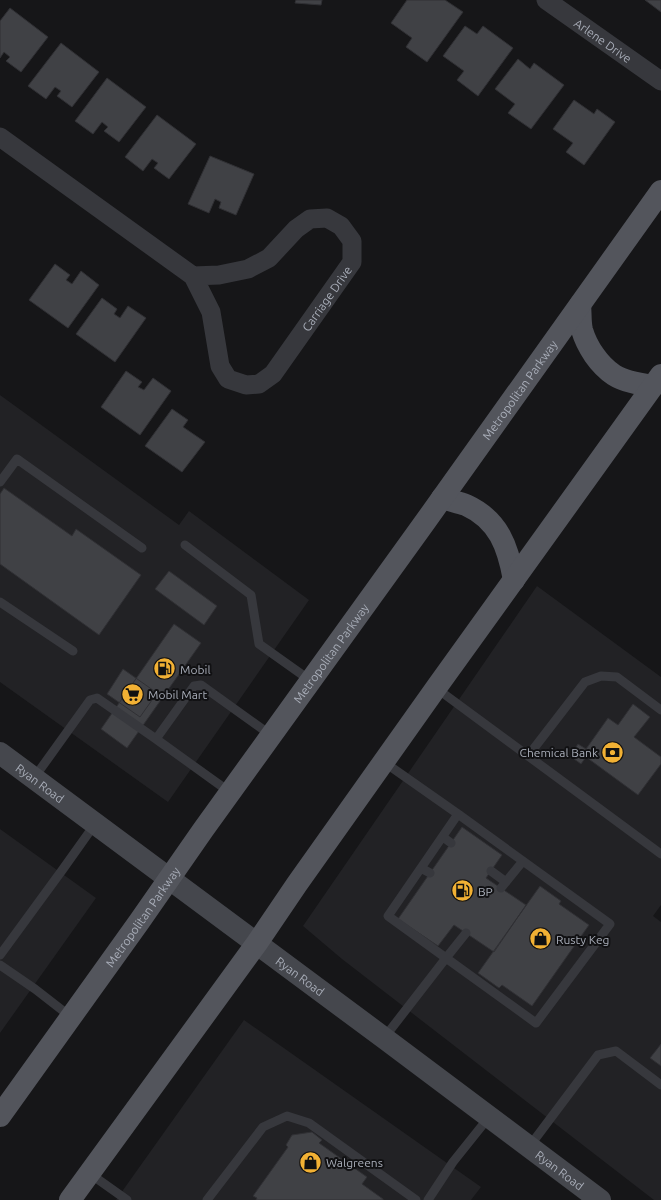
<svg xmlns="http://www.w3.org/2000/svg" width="661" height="1200" font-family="Ubuntu,sans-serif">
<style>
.built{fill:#222225}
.building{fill:#404145;stroke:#303034}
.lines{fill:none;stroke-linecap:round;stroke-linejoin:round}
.service{stroke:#37383d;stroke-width:9}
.minor{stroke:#37383d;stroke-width:19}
.secondary{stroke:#45474d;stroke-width:22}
.primary{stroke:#53555c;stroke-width:22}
.labels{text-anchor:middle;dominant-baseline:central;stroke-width:4;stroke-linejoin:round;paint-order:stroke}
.street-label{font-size:12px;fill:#a8adb8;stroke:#111113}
.poi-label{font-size:12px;fill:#a8adb8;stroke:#111113;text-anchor:start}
</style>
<rect width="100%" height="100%" fill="#161618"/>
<path class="built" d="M 0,395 L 179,525 L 189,511 L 309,600 L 168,802 L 0,682 Z
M 537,586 L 661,677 L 661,905 L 653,916 L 661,922 L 661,1200 L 654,1200 L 342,959 L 303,926 Z
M 0,829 L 96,898 L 0,1033 Z
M 244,1020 L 481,1187 L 471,1200 L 116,1200 Z"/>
<path class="building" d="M 296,0 L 322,0 L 321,5 L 295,3 Z
M 407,0 L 445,0 L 463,12 L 427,62 L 406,47 L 412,38 L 391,23 Z
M 645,0 L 661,0 L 661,12 Z
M 10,8 L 48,37 L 21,72 L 6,61 L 10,57 L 4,52 L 0,58 L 0,21 Z
M 465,26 L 477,34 L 483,26 L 513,48 L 478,96 L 457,80 L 464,71 L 443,56 Z
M 61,43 L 99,72 L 72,107 L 57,96 L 61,91 L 55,87 L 46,99 L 28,86 Z
M 518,59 L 530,69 L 534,63 L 564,85 L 531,129 L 508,113 L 515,104 L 495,89 Z
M 107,78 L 146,107 L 119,142 L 104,131 L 108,127 L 102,122 L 93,134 L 75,121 Z
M 574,100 L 594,114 L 597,109 L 615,122 L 584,165 L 566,152 L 573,143 L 553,129 Z
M 157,115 L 196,144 L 169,179 L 154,168 L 158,163 L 152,159 L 143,171 L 125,157 Z
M 210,156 L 254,174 L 236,215 L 219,208 L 221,202 L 215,199 L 209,213 L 188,204 Z
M 55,264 L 70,275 L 66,280 L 72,284 L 81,271 L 99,285 L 68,328 L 29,300 Z
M 102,298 L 117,309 L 114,314 L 120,318 L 128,306 L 146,318 L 115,362 L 76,334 Z
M 126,371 L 142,382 L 138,387 L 144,390 L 153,378 L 171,391 L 140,435 L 101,407 Z
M 172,409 L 188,420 L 183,427 L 205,442 L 182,472 L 145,446 Z
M 4,488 L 72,536 L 76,529 L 141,575 L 99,635 L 0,564 L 0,494 Z
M 169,571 L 217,606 L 204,625 L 155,589 Z
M 174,624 L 201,643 L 127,748 L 101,729 Z
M 123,669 L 157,693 L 140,717 L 107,694 Z
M 633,704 L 650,717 L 634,737 L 661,757 L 661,764 L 638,795 L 586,757 L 581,764 L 570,756 L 578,744 L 586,749 L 608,718 L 618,725 Z
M 462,827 L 502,855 L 486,878 L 526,905 L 494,952 L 454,925 L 438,946 L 398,919 Z
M 540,886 L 561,901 L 559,904 L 589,925 L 532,1006 L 502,985 L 499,988 L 478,973 Z
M 661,1044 L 661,1066 L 650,1058 Z
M 312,1132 L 322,1140 L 319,1143 L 367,1177 L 362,1184 L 383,1199 L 383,1200 L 256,1200 L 257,1198 L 253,1196 L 288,1147 L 286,1145 L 292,1135 Z"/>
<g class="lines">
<path class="service" d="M 0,482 L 17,459 L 142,548
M 185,545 L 251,595 L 259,644 L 311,681
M 0,602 L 73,651
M 436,688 L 661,854
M 528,756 L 585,682 L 601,676 L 617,677 L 661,710
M 384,762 L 458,814
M 34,778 L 90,700 L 97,698 L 156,739
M 231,793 L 156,739 L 194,686 L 201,685 L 272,736
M 443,837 L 451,843
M 421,868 L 430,873
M 491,871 L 506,882
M 501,888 L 523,861
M 0,955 L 63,869 L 95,824
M 0,965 L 35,989 L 71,1017
M 384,1038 L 446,958 L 536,1023 L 610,924 L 458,814 L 388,916 L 446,958 L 466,933
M 529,1147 L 598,1055 L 616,1051 L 661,1085
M 89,1173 L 127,1200
M 207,1200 L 263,1127 L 287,1116 L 309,1123 L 416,1200
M 428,1200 L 453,1162 L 489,1117"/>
<g class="minor">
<path id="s1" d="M 546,0 L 661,81"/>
<path id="s2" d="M 0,137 L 193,276 L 211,312 L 220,366 L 228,379 L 246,385 L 259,384 L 273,374 L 352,262 L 352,241 L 341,226 L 327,218 L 310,219 L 296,229 L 269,258 L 248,269 L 219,275 L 193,276"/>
</g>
<path class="secondary" id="s3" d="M 0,753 L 384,1038 L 600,1200"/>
<g class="primary">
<path d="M 580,305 C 581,313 580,322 582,330 C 587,347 599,365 614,375 C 625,382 640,384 653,386"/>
<path d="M 442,498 C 450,501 458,502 466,505 C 499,520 508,547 514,580"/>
<path id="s4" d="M 0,1116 L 139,922 L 203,830 L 425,522 L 661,191"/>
<path d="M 70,1200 L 257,943 L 297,884 L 436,688 L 661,375"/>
</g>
</g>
<defs>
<symbol id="fuel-disc" viewBox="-11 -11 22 22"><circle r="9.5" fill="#f2b134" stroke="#111113"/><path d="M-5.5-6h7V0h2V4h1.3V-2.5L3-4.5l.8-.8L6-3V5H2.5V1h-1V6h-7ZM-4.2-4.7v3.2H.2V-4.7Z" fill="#111"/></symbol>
<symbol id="supermarket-disc" viewBox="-11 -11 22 22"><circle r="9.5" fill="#f2b134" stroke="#111113"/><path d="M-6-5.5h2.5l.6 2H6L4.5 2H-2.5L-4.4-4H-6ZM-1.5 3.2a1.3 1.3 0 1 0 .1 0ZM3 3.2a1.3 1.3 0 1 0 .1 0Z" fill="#111"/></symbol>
<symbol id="bank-disc" viewBox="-11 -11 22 22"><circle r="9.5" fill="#f2b134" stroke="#111113"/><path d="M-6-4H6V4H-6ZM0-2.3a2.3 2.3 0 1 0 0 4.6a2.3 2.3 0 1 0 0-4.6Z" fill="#111"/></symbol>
<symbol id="shop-disc" viewBox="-11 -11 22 22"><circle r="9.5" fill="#f2b134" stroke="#111113"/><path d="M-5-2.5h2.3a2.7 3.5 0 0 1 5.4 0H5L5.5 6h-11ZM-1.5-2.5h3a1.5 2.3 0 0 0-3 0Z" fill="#111"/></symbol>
</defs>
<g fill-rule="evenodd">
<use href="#fuel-disc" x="152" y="656" width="25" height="25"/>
<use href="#supermarket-disc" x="120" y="682" width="25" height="25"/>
<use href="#bank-disc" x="600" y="740" width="25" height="25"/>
<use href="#fuel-disc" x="450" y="878" width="25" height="25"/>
<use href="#shop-disc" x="528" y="926" width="25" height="25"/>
<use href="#shop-disc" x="298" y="1150" width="25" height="25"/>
</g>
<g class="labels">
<g class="street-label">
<text stroke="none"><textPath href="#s1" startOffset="70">Arlene Drive</textPath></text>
<text stroke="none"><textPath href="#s2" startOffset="490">Carriage Drive</textPath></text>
<text stroke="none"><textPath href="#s4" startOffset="893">Metropolitan Parkway</textPath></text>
<text stroke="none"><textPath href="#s4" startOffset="569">Metropolitan Parkway</textPath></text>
<text stroke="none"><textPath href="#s3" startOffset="50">Ryan Road</textPath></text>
<text stroke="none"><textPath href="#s4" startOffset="245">Metropolitan Parkway</textPath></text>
<text stroke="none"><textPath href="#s3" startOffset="374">Ryan Road</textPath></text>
<text stroke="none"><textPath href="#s3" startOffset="698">Ryan Road</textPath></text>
</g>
<g class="poi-label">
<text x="180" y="669">Mobil</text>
<text x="148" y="694">Mobil Mart</text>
<text x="598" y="752" text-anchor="end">Chemical Bank</text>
<text x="478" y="891">BP</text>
<text x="556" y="939">Rusty Keg</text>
<text x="326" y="1162">Walgreens</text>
</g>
</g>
</svg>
